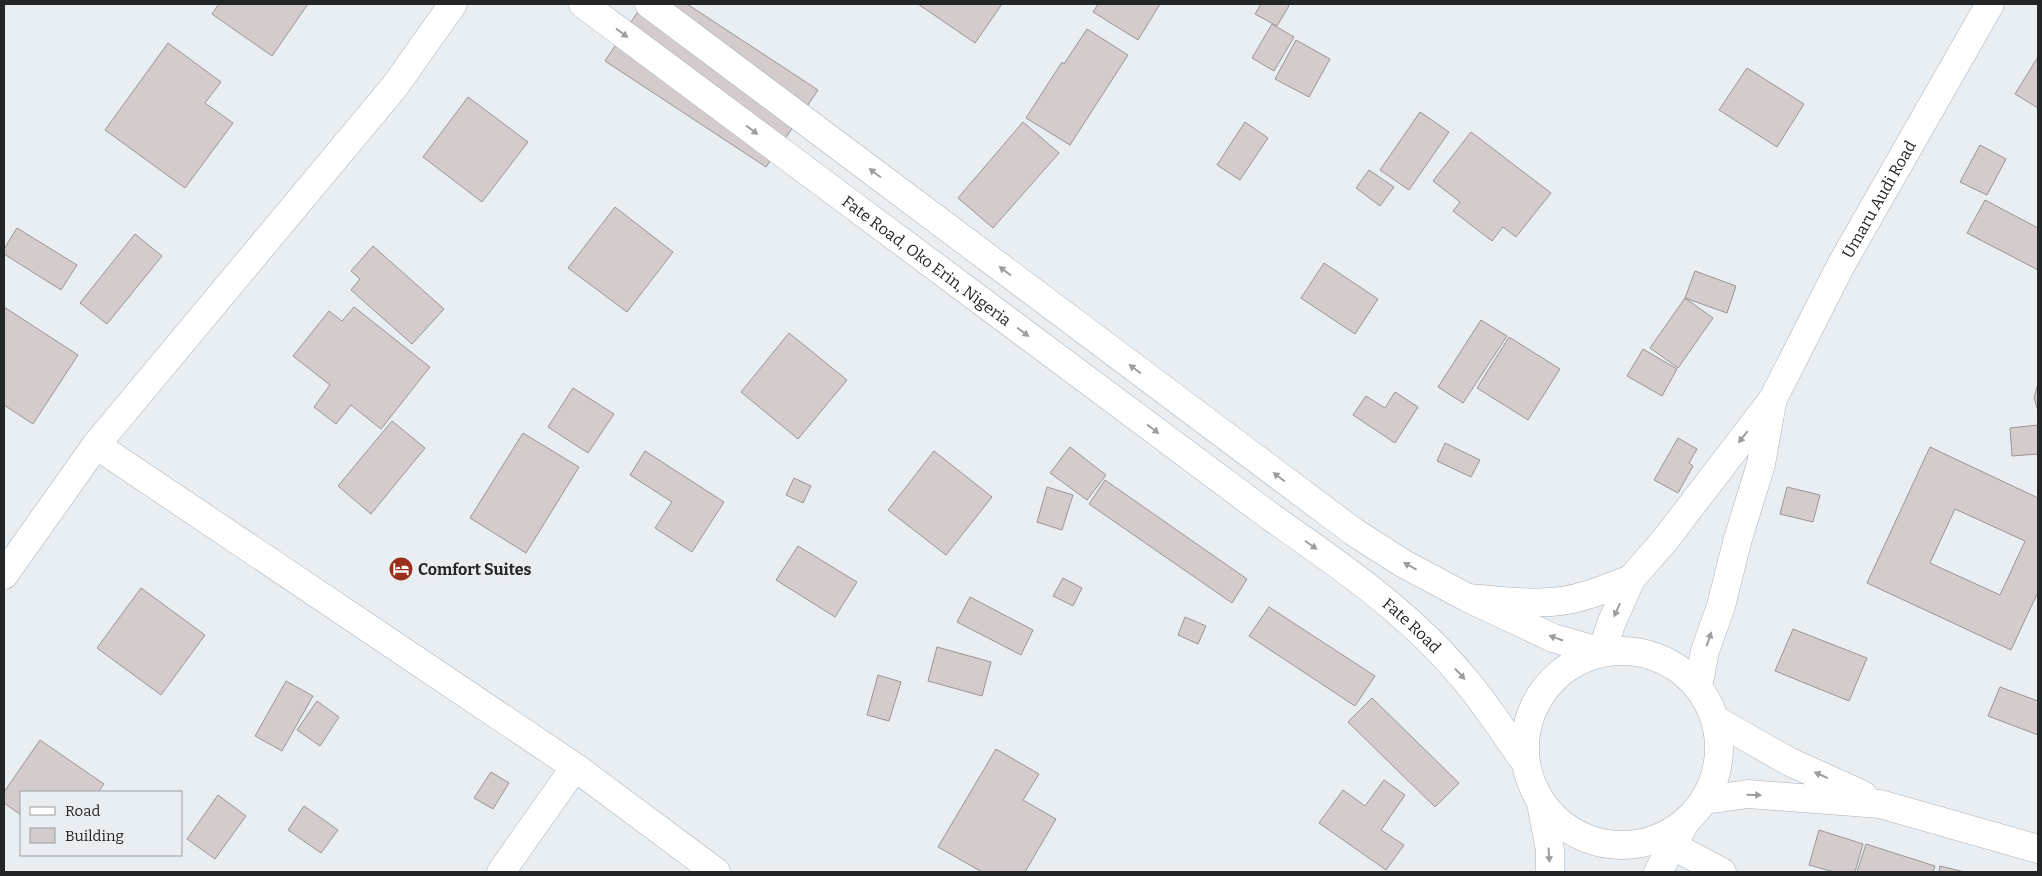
<svg xmlns="http://www.w3.org/2000/svg" width="2042" height="876" font-family="Bitter,serif">
<style>
.building{fill:#d4cccc;stroke:#9b9493;fill-rule:evenodd}
.lines{fill:none;stroke-linecap:round;stroke-linejoin:round}
.minor-casing{stroke:#acb1b6;stroke-width:29}
.tertiary-casing{stroke:#acb1b6;stroke-width:29}
.primary-casing{stroke:#acb1b6;stroke-width:29}
.minor{stroke:#fff;stroke-width:28}
.tertiary{stroke:#fff;stroke-width:28}
.primary{stroke:#fff;stroke-width:28}
.oneway{fill:#9c9d9e}
.labels{text-anchor:middle;dominant-baseline:central;stroke-width:5;stroke-linejoin:round;paint-order:stroke}
.street-label{font-size:16px;fill:#242527;stroke:#e9eef3}
.poi-label{font-size:16px;font-weight:bold;fill:#242527;stroke:#e9eef3;text-anchor:start}
</style>
<rect width="100%" height="100%" fill="#e9eef3"/>
<path class="building" d="M 219,4 L 308,4 L 272,56 L 212,14 Z
M 643,4 L 687,4 L 818,90 L 766,167 L 605,61 Z
M 918,4 L 1002,4 L 975,43 Z
M 1098,4 L 1160,4 L 1138,40 L 1093,12 Z
M 1261,4 L 1290,4 L 1277,26 L 1255,14 Z
M 1272,24 L 1294,37 L 1274,71 L 1252,58 Z
M 1087,29 L 1128,55 L 1070,145 L 1026,118 L 1062,62 L 1064,64 Z
M 1296,40 L 1330,59 L 1309,97 L 1275,79 Z
M 168,43 L 221,82 L 205,103 L 233,123 L 185,188 L 105,130 Z
M 2038,57 L 2038,108 L 2015,94 Z
M 1747,68 L 1804,104 L 1777,147 L 1719,110 Z
M 468,97 L 528,142 L 482,202 L 423,157 Z
M 1420,112 L 1449,132 L 1409,190 L 1380,170 Z
M 1023,122 L 1059,153 L 993,228 L 958,198 Z
M 1245,122 L 1268,138 L 1240,180 L 1217,165 Z
M 1471,132 L 1551,193 L 1516,237 L 1503,227 L 1492,241 L 1453,211 L 1460,202 L 1433,181 Z
M 1980,145 L 2006,159 L 1987,195 L 1960,182 Z
M 1369,170 L 1394,187 L 1380,206 L 1356,188 Z
M 1985,200 L 2038,228 L 2038,270 L 1967,233 Z
M 615,207 L 673,252 L 627,312 L 568,268 Z
M 17,228 L 77,265 L 61,290 L 4,254 L 4,249 Z
M 135,234 L 162,256 L 107,324 L 80,303 Z
M 373,246 L 444,309 L 412,344 L 351,290 L 360,279 L 351,271 Z
M 1324,263 L 1378,299 L 1355,334 L 1301,298 Z
M 1695,271 L 1736,286 L 1727,313 L 1685,298 Z
M 1685,298 L 1713,318 L 1678,368 L 1650,348 Z
M 4,307 L 78,355 L 33,424 L 4,405 Z
M 354,307 L 430,367 L 381,429 L 351,405 L 336,424 L 314,407 L 330,385 L 293,356 L 329,311 L 342,321 Z
M 1481,320 L 1507,336 L 1463,403 L 1438,387 Z
M 789,333 L 847,380 L 798,439 L 741,392 Z
M 1509,337 L 1560,369 L 1528,420 L 1477,388 Z
M 1643,349 L 1677,369 L 1662,396 L 1627,376 Z
M 2038,383 L 2038,411 L 2034,398 Z
M 573,388 L 614,414 L 588,453 L 548,427 Z
M 1395,392 L 1418,407 L 1395,443 L 1353,415 L 1366,396 L 1385,408 Z
M 392,421 L 425,448 L 371,514 L 338,486 Z
M 2038,425 L 2038,454 L 2012,456 L 2010,428 Z
M 523,433 L 579,467 L 526,553 L 470,518 Z
M 1678,438 L 1697,449 L 1689,463 L 1693,466 L 1678,493 L 1654,480 Z
M 1445,443 L 1480,460 L 1471,477 L 1437,461 Z
M 1070,447 L 1106,475 L 1087,500 L 1050,473 Z
M 1930,447 L 2038,498 L 2038,592 L 2011,650 L 1867,583 ZM 1955,509 L 2025,541 L 2000,595 L 1930,563 Z
M 645,451 L 724,502 L 692,552 L 655,528 L 672,502 L 630,475 Z
M 934,451 L 992,497 L 946,555 L 888,510 Z
M 794,478 L 811,486 L 803,503 L 786,495 Z
M 1105,480 L 1247,579 L 1232,603 L 1089,504 Z
M 1047,487 L 1073,495 L 1062,530 L 1037,522 Z
M 1787,487 L 1820,495 L 1813,522 L 1780,514 Z
M 798,546 L 857,582 L 835,617 L 776,580 Z
M 1063,578 L 1082,588 L 1073,606 L 1053,596 Z
M 141,588 L 205,635 L 161,695 L 97,648 Z
M 970,597 L 1033,630 L 1021,655 L 957,622 Z
M 1269,607 L 1375,676 L 1355,706 L 1249,636 Z
M 1185,617 L 1206,626 L 1198,644 L 1178,635 Z
M 1793,629 L 1867,658 L 1849,701 L 1775,671 Z
M 937,647 L 991,662 L 982,696 L 928,681 Z
M 878,675 L 901,682 L 889,721 L 867,715 Z
M 286,681 L 313,696 L 282,751 L 255,736 Z
M 2000,687 L 2038,701 L 2038,735 L 1988,716 Z
M 1372,698 L 1459,783 L 1435,807 L 1348,722 Z
M 317,701 L 339,717 L 320,746 L 297,730 Z
M 40,740 L 104,784 L 98,792 L 21,792 L 21,815 L 4,803 L 4,792 Z
M 996,749 L 1039,774 L 1023,800 L 1056,819 L 1025,872 L 982,872 L 938,847 Z
M 491,772 L 509,783 L 493,809 L 474,798 Z
M 1384,780 L 1405,795 L 1381,830 L 1404,845 L 1386,870 L 1319,823 L 1343,790 L 1365,806 Z
M 218,795 L 246,816 L 215,859 L 187,839 Z
M 304,806 L 338,830 L 321,853 L 288,830 Z
M 1819,830 L 1863,844 L 1855,872 L 1834,872 L 1809,865 Z
M 1866,844 L 1935,866 L 1933,872 L 1857,872 Z
M 1940,866 L 1965,872 L 1939,872 Z"/>
<g class="lines">
<defs>
<path id="minor" d="M 96,445 L 575,767 L 716,872
M 4,575 L 96,445 L 395,86 L 453,4
M 1716,720 L 1790,762 L 1863,795
M 1705,800 L 1748,794 L 1880,804 L 2038,849
M 1673,846 L 1722,872
M 501,872 L 575,767"/>
<g id="tertiary">
<path id="s1" d="M 583,4 L 1271,517 C 1341,566 1413,615 1467,682 C 1488,707 1506,736 1525,762"/>
<path d="M 649,4 L 1354,532 L 1404,564 L 1468,598 L 1553,638 L 1602,652"/>
</g>
<g id="primary">
<path d="M 1468,598 C 1507,601 1549,608 1587,595 C 1602,591 1617,584 1631,579"/>
<circle cx="1622" cy="748" r="97"/>
<path id="s2" d="M 1602,652 L 1611,624 L 1631,579 L 1665,540 L 1773,399 L 1841,265 L 1990,4"/>
<path d="M 1698,687 L 1705,651 L 1721,606 L 1737,542 L 1761,464 L 1772,403"/>
<path d="M 1541,803 L 1550,850 L 1550,872"/>
<path d="M 1658,872 L 1685,823"/>
</g>
</defs>
<use href="#minor" class="minor-casing"/>
<use href="#tertiary" class="tertiary-casing"/>
<use href="#primary" class="primary-casing"/>
<use href="#minor" class="minor"/>
<use href="#tertiary" class="tertiary"/>
<use href="#primary" class="primary"/>
</g>
<defs><path id="oneway-solid" d="M-6-.8H1V-3.2L6.5 0L1 3.2V.8H-6Z" transform="scale(1.25)"/></defs>
<g class="oneway">
<use href="#oneway-solid" transform="translate(622 33) rotate(37)"/>
<use href="#oneway-solid" transform="translate(752 130) rotate(37)"/>
<use href="#oneway-solid" transform="translate(875 173) rotate(-143)"/>
<use href="#oneway-solid" transform="translate(1005 271) rotate(-143)"/>
<use href="#oneway-solid" transform="translate(1023 332) rotate(37)"/>
<use href="#oneway-solid" transform="translate(1135 369) rotate(-143)"/>
<use href="#oneway-solid" transform="translate(1153 429) rotate(37)"/>
<use href="#oneway-solid" transform="translate(1743 437) rotate(128)"/>
<use href="#oneway-solid" transform="translate(1279 477) rotate(-143)"/>
<use href="#oneway-solid" transform="translate(1311 545) rotate(35)"/>
<use href="#oneway-solid" transform="translate(1410 566) rotate(-151)"/>
<use href="#oneway-solid" transform="translate(1617 610) rotate(114)"/>
<use href="#oneway-solid" transform="translate(1556 638) rotate(-161)"/>
<use href="#oneway-solid" transform="translate(1709 639) rotate(-71)"/>
<use href="#oneway-solid" transform="translate(1460 674) rotate(47)"/>
<use href="#oneway-solid" transform="translate(1821 775) rotate(-156)"/>
<use href="#oneway-solid" transform="translate(1754 795) rotate(2)"/>
<use href="#oneway-solid" transform="translate(1549 855) rotate(86)"/>
</g>
<defs>
<symbol id="hotel-disc" viewBox="-11 -11 22 22"><circle r="9.5" fill="#99301b" stroke="#e9eef3"/><path d="M-6-4.5h1.5V1H6V5H4.5V3h-9V5H-6ZM-4 0a1.8 1.8 0 1 1 3.6 0ZM.5 0V-2.5h3Q6-2.5 6 0Z" fill="#fff"/></symbol>
</defs>
<g fill-rule="evenodd">
<use href="#hotel-disc" x="387" y="555" width="28" height="28"/>
</g>
<g class="labels">
<g class="street-label">
<text stroke="none"><textPath href="#s2" startOffset="534">Umaru Audi Road</textPath></text>
<text stroke="none"><textPath href="#s1" startOffset="429">Fate Road, Oko Erin, Nigeria</textPath></text>
<text stroke="none"><textPath href="#s1" startOffset="1036">Fate Road</textPath></text>
</g>
<g class="poi-label">
<text x="418" y="569">Comfort Suites</text>
</g>
</g>
<rect width="2042" height="876" fill="none" stroke="#242527" stroke-width="10"/>
<rect x="20" y="791" width="162" height="65" fill="#e9eef3" stroke="#9a9ea1"/>
<rect x="30" y="807" width="25" height="8" fill="#ffffff" stroke="#9a9ea1"/>
<text x="65" y="816" font-size="15" fill="#242527">Road</text>
<rect x="30" y="828" width="25" height="15" fill="#d4cccc" stroke="#9a9ea1"/>
<text x="65" y="841" font-size="15" fill="#242527">Building</text>
</svg>
